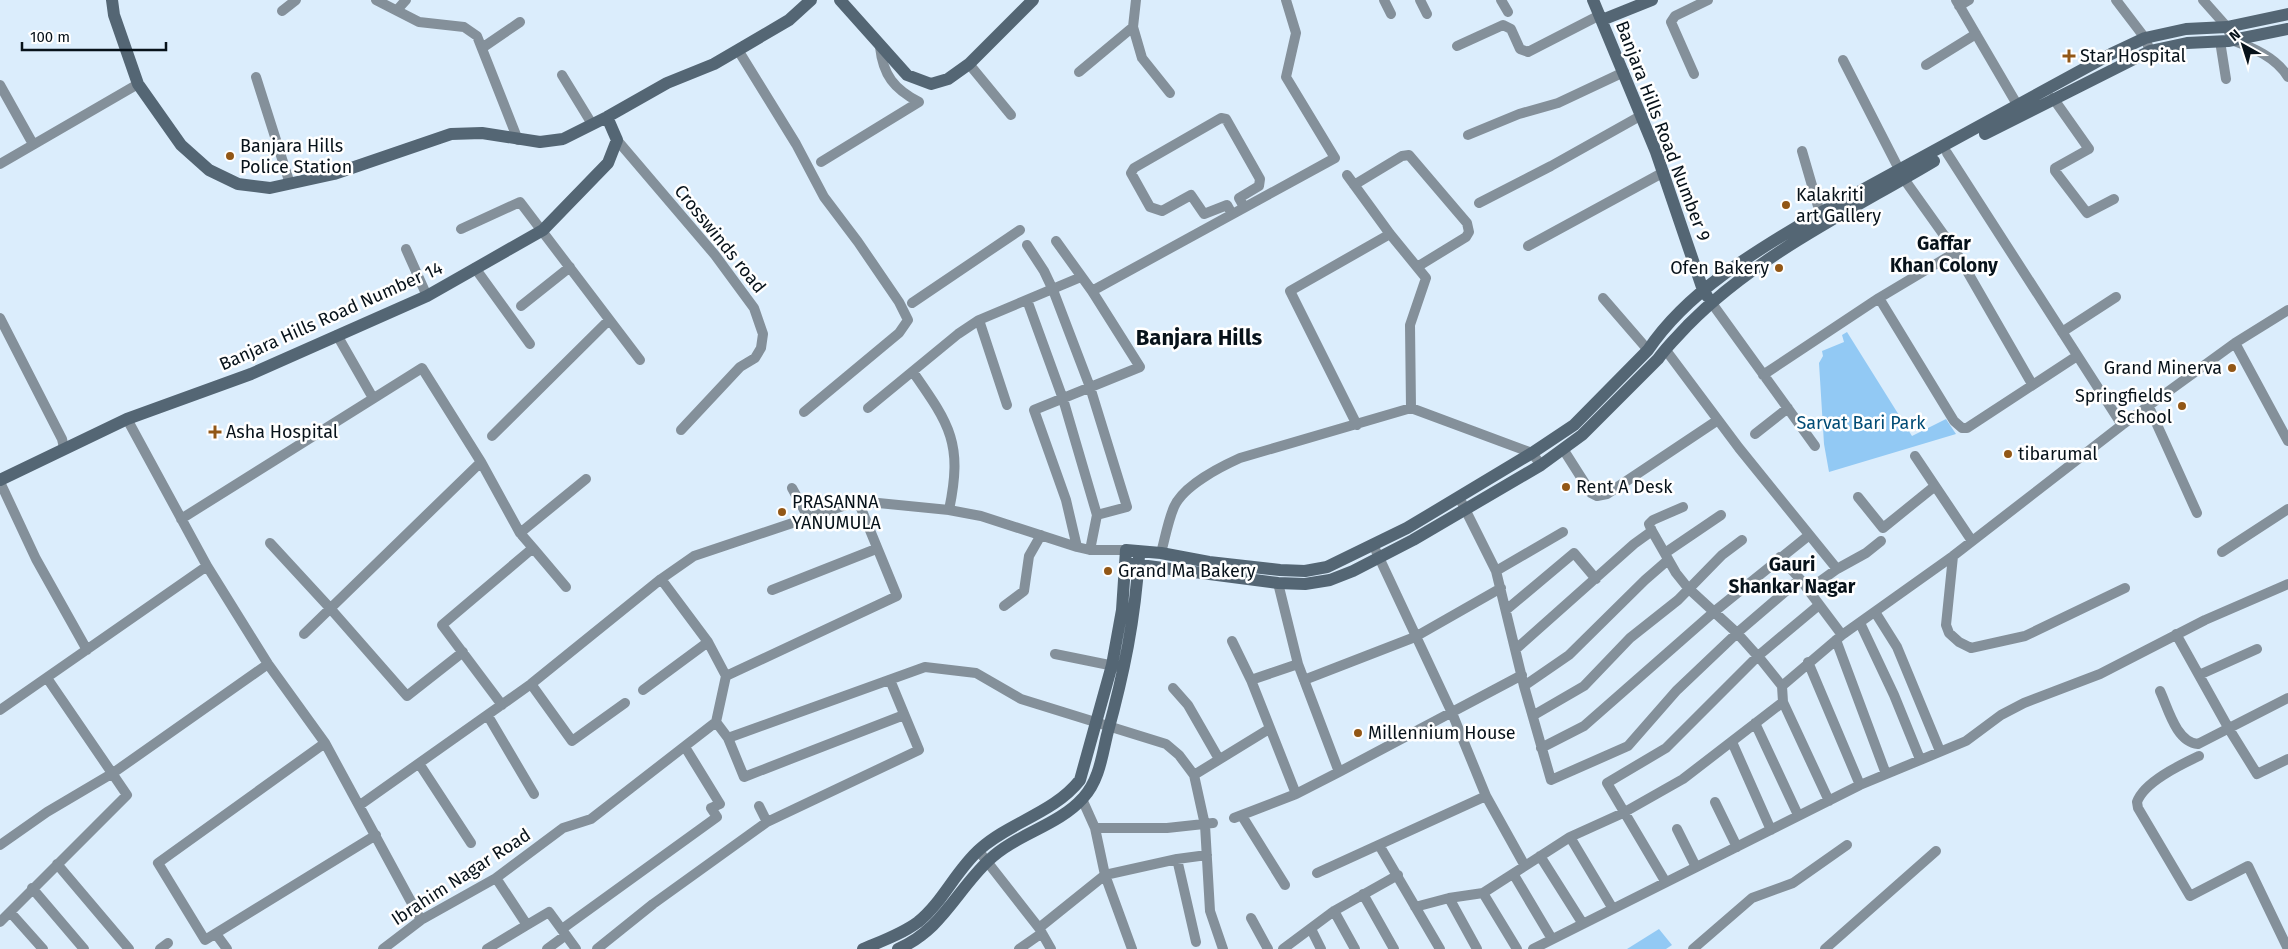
<svg xmlns="http://www.w3.org/2000/svg" width="2288" height="949" font-family="'Fira Sans',sans-serif">
<style>
.green{fill:#92c9f4}
.lines{fill:none;stroke-linecap:round;stroke-linejoin:round}
.street{stroke:#84909a;stroke-width:10}
.secondary{stroke:#546674;stroke-width:12}
.poi-dot{fill:#925716;stroke:#fff;stroke-width:2}
.labels{text-anchor:middle;dominant-baseline:central;stroke-width:5;stroke-linejoin:round;paint-order:stroke}
.poi-label{font-size:18px;fill:#07121a;stroke:#fff;text-anchor:start}
.street-label{font-size:18px;fill:#07121a;stroke:#fff}
.park-label{font-size:18px;fill:#014c76;stroke:#fff}
.neighbourhood-label{font-size:19px;font-weight:bold;fill:#07121a;stroke:#fff}
.district-label{font-size:22px;font-weight:bold;fill:#07121a;stroke:#fff}
</style>
<rect width="100%" height="100%" fill="#dbedfc"/>
<path class="green" d="M 1847,332 L 1912,436 L 1946,419 L 1956,434 L 1829,472 L 1824,444 L 1819,363 L 1823,356 L 1822,351 L 1844,342 L 1842,335 Z
M 1659,929 L 1672,945 L 1666,949 L 1627,949 Z"/>
<g class="lines">
<path class="street" d="M 376,0 L 419,22 L 464,27 L 477,36 L 518,140
M 1136,0 L 1133,27 L 1142,58 L 1170,93
M 1384,0 L 1391,14
M 1420,0 L 1427,14
M 1501,0 L 1508,12
M 1956,0 L 2018,106
M 2116,0 L 2145,38 L 2150,51
M 2203,0 L 2227,27 L 2232,40 C 2253,48 2276,57 2288,77
M 1959,6 L 1969,0
M 397,10 L 406,0
M 282,11 L 296,0
M 2220,41 L 2226,79
M 1457,46 L 1503,25 L 1511,29 L 1520,49 L 1528,52 L 1600,15
M 482,48 L 520,22
M 738,50 L 796,144 L 824,197 L 858,242 L 899,302 L 908,320 L 899,333 L 804,412
M 1843,60 L 1904,179 L 1956,252 L 2032,384
M 969,64 L 1011,115
M 1926,65 L 1976,34
M 1079,72 L 1133,27
M 1694,74 L 1671,22 L 1675,16 L 1708,0
M 562,75 L 592,124
M 256,77 L 290,184
M 0,85 L 33,144
M 2053,98 L 2089,149 L 2055,168 L 2055,171 L 2087,213 L 2114,199
M 1468,135 L 1519,114 L 1558,103 L 1624,72
M 617,140 L 715,255 L 754,308 L 763,334 L 761,348 L 755,358 L 740,367 L 681,430
M 1802,151 L 1820,213
M 1947,153 L 2122,425
M 821,162 L 919,102 C 894,89 883,75 880,47
M 0,164 L 138,84
M 1347,175 L 1390,234 L 1426,278 L 1410,325 L 1411,408
M 1354,185 L 1402,156 L 1409,155 L 1467,223 L 1469,232 L 1466,237 L 1417,267
M 1479,203 L 1551,166 L 1642,115
M 1232,214 L 1227,205 L 1204,214 L 1191,195 L 1162,211 L 1150,207 L 1131,173 L 1134,168 L 1221,118 L 1226,119 L 1260,179 L 1259,186 L 1239,198 L 1244,207
M 461,229 L 520,202 L 640,360
M 1056,241 L 1092,291 L 1140,367 L 1034,410 L 1066,500 L 1077,547
M 1027,245 L 1044,271 L 1053,290 L 1090,387 L 1127,507 L 1097,515
M 1528,246 L 1664,172
M 406,249 L 427,296
M 475,268 L 530,344
M 1092,291 L 1335,158 L 1286,77 L 1296,33 L 1286,0
M 1603,298 L 1648,350
M 1879,298 L 1954,421 L 1962,428 L 1967,428 L 2077,356
M 1027,300 L 1063,399 L 1097,515 L 1090,550
M 1711,302 L 1815,446
M 912,303 L 1020,230
M 521,306 L 570,267
M 0,318 L 62,439 L 64,448
M 979,320 L 1007,405
M 2062,332 L 2116,297
M 337,335 L 373,398
M 2235,343 L 2288,441
M 1665,349 L 1739,448 L 1837,569
M 913,372 C 950,425 963,443 949,510
M 1763,375 L 1879,298 L 1956,252
M 2149,407 L 2197,513
M 868,408 L 958,334 L 979,320 L 1081,277
M 127,419 L 207,566 L 268,664 L 325,743 L 421,920
M 1357,425 L 1290,291 L 1390,234
M 1755,434 L 1788,408
M 492,436 L 609,320
M 1563,449 L 1591,493 L 1597,496 L 1607,494 L 1718,420
M 1915,456 L 1972,541
M 481,462 L 520,533
M 0,482 L 36,559 L 87,650
M 792,488 L 808,517
M 1858,497 L 1883,528 L 1935,486
M 1462,503 L 1496,571 L 1524,686 L 1551,780 L 1628,746 L 1677,690 L 1737,633 L 1800,579
M 181,519 L 422,368 L 481,462 L 304,634
M 1652,531 L 1649,524 L 1653,520 L 1683,507
M 270,543 L 329,607 L 407,696 L 463,652
M 533,548 L 566,587
M 1376,551 L 1452,713 L 1486,796 L 1525,866
M 2222,552 L 2288,509
M 1161,553 C 1165,538 1168,521 1174,507 C 1183,486 1220,467 1240,458 L 1411,408 L 1532,453 L 1541,465
M 1665,553 L 1721,515
M 1953,556 L 1946,625 L 1949,633 L 1959,642 L 1971,648 L 2025,636 L 2125,588
M 1780,557 L 1800,579 L 1842,635
M 1496,571 L 1563,532
M 1278,583 L 1298,664 L 1339,772
M 772,590 L 876,549
M 1808,590 L 1837,569 L 1866,553 L 1881,541
M 1004,606 L 1024,591 L 1029,556 L 1041,535
M 1506,610 L 1574,553 L 1596,579
M 1875,612 L 1897,647 L 1940,751
M 1860,623 L 1894,695 L 1920,759
M 2176,634 L 2229,729 L 2257,774 L 2288,759
M 1836,640 L 1886,774
M 1232,641 L 1251,680 L 1296,794
M 1516,649 L 1634,544 L 1652,531 L 1676,573 L 1688,588 L 1737,633 L 1762,661 L 1782,686
M 1055,654 L 1119,667
M 1808,662 L 1860,785
M 2199,675 L 2257,649
M 726,676 L 897,596 L 858,501
M 1251,680 L 1298,664
M 1304,680 L 1415,637 L 1501,588
M 531,684 L 572,741 L 625,703
M 1524,686 L 1569,655 L 1645,580 L 1668,560
M 1173,688 L 1188,705 L 1219,759
M 643,690 L 708,642
M 2160,691 C 2168,708 2176,742 2198,744 L 2288,698
M 1783,702 L 1829,801
M 502,705 L 442,625 L 533,548 L 520,533 L 586,479
M 0,710 L 207,566
M 1534,715 L 1584,686 L 1630,638 L 1678,600 L 1722,555 L 1742,540
M 488,716 L 534,794
M 716,722 L 728,738 L 744,777 L 904,715
M 1755,723 L 1798,815
M 728,738 L 925,667 L 976,673 L 1021,699 L 1166,744 L 1179,755 L 1194,775 L 1205,825 L 1210,911 L 1223,949
M 1732,742 L 1771,830
M 325,743 L 158,863 L 205,940 L 376,835
M 1541,748 L 1584,726 L 1715,611 L 1808,536
M 2199,756 C 2180,765 2144,782 2137,802 L 2138,808 L 2190,896 L 2248,866 L 2288,949
M 420,765 L 471,843
M 1194,775 L 1269,729
M 1082,799 L 1095,828 L 1105,875 L 1132,949
M 1715,802 L 1737,847
M 360,805 L 531,684 L 661,579 L 694,556 L 858,501 L 949,510 L 981,516 L 1077,547 L 1090,550 L 1126,550
M 759,806 L 767,822
M 1242,816 L 1285,885
M 1234,818 L 1296,794 L 1339,772 L 1522,675
M 1095,828 L 1167,828 L 1213,823
M 1677,829 L 1696,867
M 1570,837 L 1613,909
M 0,845 L 47,812 L 113,773 L 268,664
M 1379,845 L 1440,949
M 978,850 L 1039,928 L 1051,949
M 1540,856 L 1583,924
M 1177,859 L 1196,942
M 57,864 L 129,949
M 1317,873 L 1486,796
M 1514,875 L 1552,939
M 496,878 L 527,925 L 549,912 L 576,949
M 1665,881 L 1607,783 L 1666,748 L 1758,656 L 1819,605
M 32,888 L 84,949
M 1483,893 L 1517,949
M 1363,894 L 1394,949
M 1449,898 L 1477,949
M 1415,907 L 1449,898 L 1483,893 L 1570,837 L 1623,813 L 1683,779 L 1783,702 L 1782,686 L 1842,635 L 1953,556 L 2122,425 L 2235,343 L 2288,310
M 1334,911 L 1355,949
M 10,912 L 43,949
M 1251,918 L 1268,949
M 0,922 L 127,795 L 47,678
M 1039,928 L 1105,875 L 1177,859 L 1207,855
M 562,929 L 717,817 L 711,808 L 720,804 L 685,747
M 1311,929 L 1321,949
M 216,934 L 227,949
M 160,949 L 168,943
M 383,949 L 421,920 L 496,878 L 563,828 L 591,819 L 716,722 L 726,676 L 708,642 L 661,579
M 487,949 L 527,925
M 547,949 L 566,935
M 597,949 L 653,904 L 767,822 L 919,750 L 890,680
M 1019,949 L 1042,933
M 1283,949 L 1334,911 L 1398,875
M 1533,949 L 1860,785 L 1966,741 L 2001,715 L 2024,703 L 2100,674 L 2205,620 L 2288,584
M 1693,949 L 1752,898 L 1793,883 L 1847,845
M 1825,949 L 1936,851"/>
<path class="secondary" d="M 112,0 L 114,15 L 138,84 L 181,145 L 209,170 L 238,184 L 270,188 L 334,174 L 451,134 L 482,133 L 540,142 L 563,139 L 607,117
M 840,0 L 907,75 L 931,84 L 948,79 L 969,64 L 1033,0
M 1593,0 L 1656,152 L 1703,290 L 1707,296
M 1602,20 L 1652,0
M 1985,134 L 2150,51 L 2187,43 L 2228,41 L 2288,29
M 0,480 L 127,419 L 251,374 L 427,296 L 543,230 L 608,163 L 617,140 L 607,117 L 667,83 L 714,64 L 738,50 L 789,20 L 811,0
M 1125,563 L 1278,583 L 1305,584 L 1330,580 L 1353,571 L 1413,540 L 1541,465 L 1582,435 L 1658,359 C 1667,346 1678,336 1688,325 C 1757,255 1850,211 1934,161
M 863,949 C 882,941 902,934 918,922 C 943,902 956,870 980,849 C 1010,822 1054,813 1080,780 L 1112,665 L 1122,610 L 1126,550 L 1161,553 L 1209,562 L 1280,570 L 1305,571 L 1327,567 L 1407,528 L 1532,453 L 1574,425 L 1648,350 C 1688,290 1759,249 1820,213 L 2111,54 L 2145,38 L 2186,29 L 2227,27 L 2288,14
M 898,949 C 942,930 956,891 989,860 C 1016,834 1058,826 1083,798 C 1099,781 1102,756 1107,735 C 1124,673 1135,620 1139,556"/>
</g>
<g class="poi-dot">
<path d="M2066.5 48.5h5v5h5v5h-5v5h-5v-5h-5v-5h5z"/>
<circle cx="230" cy="156" r="5"/>
<circle cx="1786" cy="205" r="5"/>
<circle cx="1779" cy="268" r="5"/>
<circle cx="2232" cy="368" r="5"/>
<circle cx="2182" cy="406" r="5"/>
<path d="M212.5 424.5h5v5h5v5h-5v5h-5v-5h-5v-5h5z"/>
<circle cx="2008" cy="454" r="5"/>
<circle cx="1566" cy="487" r="5"/>
<circle cx="782" cy="512" r="5"/>
<circle cx="1108" cy="571" r="5"/>
<circle cx="1358" cy="733" r="5"/>
</g>
<g class="labels">
<g class="poi-label">
<text x="2080" y="56">Star Hospital</text>
<text x="240" y="146">Banjara Hills<tspan x="240" dy="21">Police Station</tspan></text>
<text x="1796" y="195">Kalakriti<tspan x="1796" dy="21">art Gallery</tspan></text>
<text x="1769" y="268" text-anchor="end">Ofen Bakery</text>
<text x="2222" y="368" text-anchor="end">Grand Minerva</text>
<text x="2172" y="396" text-anchor="end">Springfields<tspan x="2172" dy="21">School</tspan></text>
<text x="226" y="432">Asha Hospital</text>
<text x="2018" y="454">tibarumal</text>
<text x="1576" y="487">Rent A Desk</text>
<text x="792" y="502">PRASANNA<tspan x="792" dy="21">YANUMULA</tspan></text>
<text x="1118" y="571">Grand Ma Bakery</text>
<text x="1368" y="733">Millennium House</text>
</g>
<g class="street-label">
<text transform="translate(1663 131) rotate(69)">Banjara Hills Road Number 9</text>
<text transform="translate(720 239) rotate(51)">Crosswinds road</text>
<text transform="translate(331 316) rotate(-24)">Banjara Hills Road Number 14</text>
<text transform="translate(461 877) rotate(-33)">Ibrahim Nagar Road</text>
</g>
<g class="park-label">
<text x="1861" y="423">Sarvat Bari Park</text>
</g>
<g class="neighbourhood-label">
<text x="1944" y="243">Gaffar<tspan x="1944" dy="22">Khan Colony</tspan></text>
<text x="1792" y="564">Gauri<tspan x="1792" dy="22">Shankar Nagar</tspan></text>
</g>
<g class="district-label">
<text x="1199" y="337">Banjara Hills</text>
</g>
</g>
<g transform="translate(2243 45) rotate(321)" stroke="#ffffff" stroke-width="4" paint-order="stroke">
<path d="M0-4L9 19L0 12L-9 19Z" fill="#07121a"/>
<text y="-8" font-size="14" font-weight="bold" text-anchor="middle" fill="#07121a">N</text>
</g>
<path d="M22 42v8h144v-8" fill="none" stroke="#07121a" stroke-width="2.5"/>
<text x="30" y="42" font-size="15" fill="#07121a" stroke="#ffffff" stroke-width="4" paint-order="stroke">100 m</text>
</svg>
